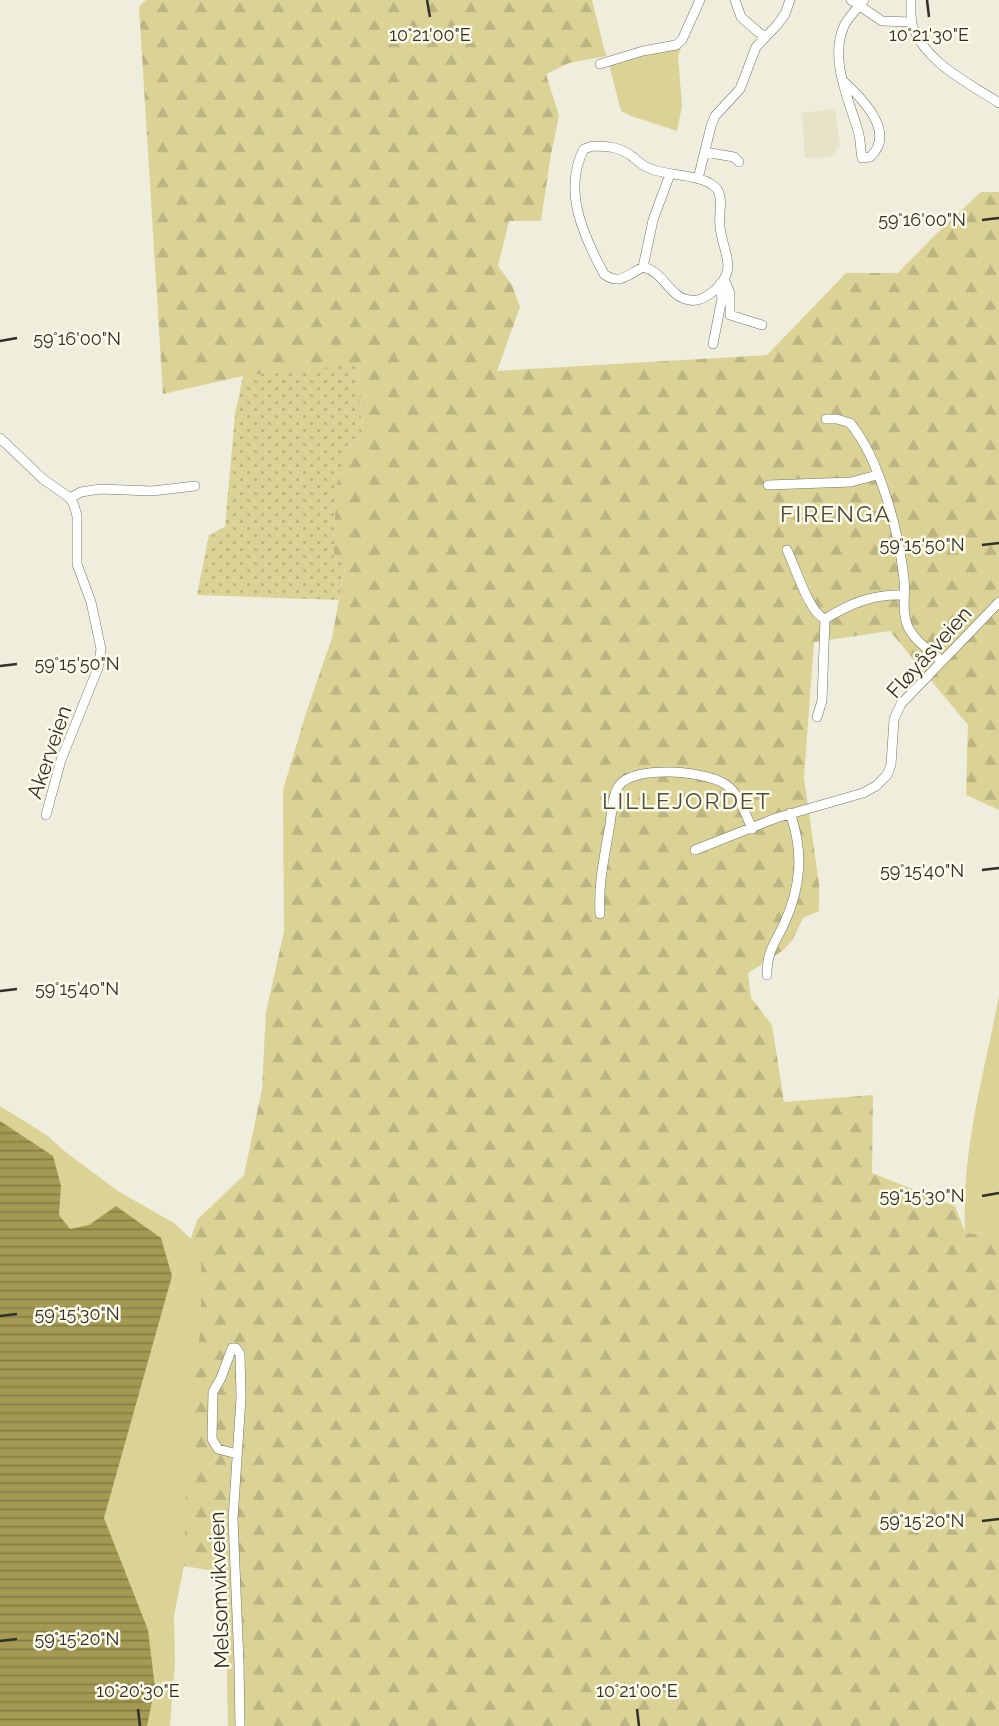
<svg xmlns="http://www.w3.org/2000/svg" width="999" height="1726" font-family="Raleway,sans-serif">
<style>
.built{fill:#e6e3c9}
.grass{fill:url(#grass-dots)}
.forest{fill:url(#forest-firs)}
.park{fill:#dbd396}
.water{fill:url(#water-rules)}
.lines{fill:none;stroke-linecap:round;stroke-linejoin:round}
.minor-casing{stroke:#777565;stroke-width:10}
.minor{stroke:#fff;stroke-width:9}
.ticks{fill:none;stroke:#302f28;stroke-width:2.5}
.labels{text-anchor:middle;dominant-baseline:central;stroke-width:5;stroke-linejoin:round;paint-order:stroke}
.street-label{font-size:21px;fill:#302f28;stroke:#fcfae8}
.neighbourhood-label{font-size:23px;letter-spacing:2px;fill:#4d4b3c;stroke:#fcfae8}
.ticks-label{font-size:18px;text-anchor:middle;fill:#302f28;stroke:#fcfae8;stroke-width:5;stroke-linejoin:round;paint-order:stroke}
</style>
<defs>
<pattern id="grass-dots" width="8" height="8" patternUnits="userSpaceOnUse" patternTransform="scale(1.75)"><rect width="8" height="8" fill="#dbd396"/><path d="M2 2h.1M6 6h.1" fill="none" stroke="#bcb581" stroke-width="1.8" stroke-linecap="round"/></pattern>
<pattern id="forest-firs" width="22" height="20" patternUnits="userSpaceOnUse" patternTransform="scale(1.75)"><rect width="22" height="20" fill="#dbd396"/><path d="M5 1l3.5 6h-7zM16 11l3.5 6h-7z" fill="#bcb581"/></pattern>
<pattern id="water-rules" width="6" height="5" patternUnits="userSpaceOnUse" patternTransform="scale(1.75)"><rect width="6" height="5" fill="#a49a53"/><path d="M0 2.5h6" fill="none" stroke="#867e45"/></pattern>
</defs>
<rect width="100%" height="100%" fill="#efeddb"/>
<path class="built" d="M 835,109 L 840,144 L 831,157 L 805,158 L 802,113 Z"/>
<path class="grass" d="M 358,363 L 362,436 L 347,448 L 345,566 L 339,600 L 197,595 L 209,535 L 225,527 L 235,415 L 243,376 Z"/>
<path class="forest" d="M 146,0 L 592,0 L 606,56 L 569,63 L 546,74 L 559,116 L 551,154 L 541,221 L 509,221 L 498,266 L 512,285 L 520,307 L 497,371 L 767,355 L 846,273 L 898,273 L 934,236 L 981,192 L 999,192 L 999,810 L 966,795 L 968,725 L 890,631 L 814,642 L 804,778 L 819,884 L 819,911 L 803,918 L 792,941 L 782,951 L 748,973 L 751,998 L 772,1025 L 784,1102 L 873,1095 L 872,1173 L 955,1206 L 965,1232 L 973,1234 L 999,1232 L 999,1726 L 228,1726 L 225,1573 L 167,1563 L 178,1277 L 197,1220 L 244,1175 L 262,1089 L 266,1012 L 284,932 L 283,790 L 306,713 L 332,638 L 345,567 L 334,553 L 336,486 L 347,448 L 362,436 L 358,364 L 243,376 L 163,394 L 139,7 Z"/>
<path class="park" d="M 681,48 L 678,56 L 682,106 L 677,131 L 631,116 L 621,111 L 609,64 L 649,53 Z
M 999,996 L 999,1232 L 973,1234 L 965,1232 C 961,1152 984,1074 999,996 Z
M 0,1106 L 48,1136 L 63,1150 L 118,1191 L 174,1223 L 192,1240 L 201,1264 L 201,1324 L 187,1453 L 184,1565 L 174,1616 L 175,1663 L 170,1726 L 0,1726 Z"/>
<path class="water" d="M 0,1121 L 53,1156 L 61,1186 L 59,1215 L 70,1229 L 89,1225 L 116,1206 L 161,1238 L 172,1276 L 104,1518 L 148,1630 L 155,1687 L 147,1726 L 0,1726 Z"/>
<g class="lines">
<defs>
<path id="minor" d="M 735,0 L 741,17 L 764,37
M 851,0 L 882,21 L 912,22
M 911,0 C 911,9 910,19 913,27 C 926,63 969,83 999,103
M 600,64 L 643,51 L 676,45 L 682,40 L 700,0
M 842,80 C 862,98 897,133 870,157 L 862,158 C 860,149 861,140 858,131 C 849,99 829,60 844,26 C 849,16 857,9 864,0
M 593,146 C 608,146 620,147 633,157 C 639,162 644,167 651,169 C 668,176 705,174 717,189 C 724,199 718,215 720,226 C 722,253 740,268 714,291 C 707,296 699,302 690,300 C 669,298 665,272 643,267 C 629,274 619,286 604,274 C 584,237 562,190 584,149 Z
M 705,152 L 734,157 L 739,162
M 698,179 L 711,126 L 715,116 L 740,89 L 756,47 L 777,25 L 785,14 L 790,0
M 643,267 L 653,220 L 670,174
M 724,279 L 730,293 L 730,315 L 762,325
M 713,344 L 722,298 L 720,284
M 826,419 L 837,419 L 850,423 C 880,459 899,533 904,579 C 906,595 901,611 908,627 C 915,641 930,651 942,661
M 0,438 L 43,479 L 70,498 L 74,505 L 77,516 L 77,564 L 91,602 L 101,649 L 98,668 L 61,760 L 46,815
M 768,485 L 851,482 L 877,475
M 70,498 L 81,492 L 100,489 L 152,491 L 195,486
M 787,550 C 795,566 809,613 825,619
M 825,619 C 851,603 873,594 904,595
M 817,717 L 822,701 L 825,619
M 695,850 L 776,818 L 863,793 L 876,786 L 887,775 L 891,765 L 894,719 L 901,704 L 999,602
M 600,914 C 598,882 605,855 610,824 C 612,812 612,797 618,787 C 631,764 711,770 729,787 C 740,797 746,815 752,829
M 767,975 C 767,951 774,945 784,924 C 801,887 804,852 790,813
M 237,1454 L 218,1449 L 212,1439 L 213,1392 L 221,1378 L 232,1348 L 236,1348 L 240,1354 L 241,1398 L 233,1519 L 239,1663 L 240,1726"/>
</defs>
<use href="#minor" class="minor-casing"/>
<use href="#minor" class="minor"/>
</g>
<path class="ticks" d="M 427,0 L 430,17M 927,0 L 929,17M 982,220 L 999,218M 0,341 L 17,338M 982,545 L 999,543M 0,666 L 17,664M 982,870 L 999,868M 0,991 L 17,989M 982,1196 L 999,1193M 0,1316 L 17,1314M 982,1521 L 999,1519M 0,1641 L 17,1639M 138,1709 L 140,1726M 637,1709 L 639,1726"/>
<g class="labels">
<g class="street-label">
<text transform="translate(929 652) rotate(-48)">Fløyåsveien</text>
<text transform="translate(49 752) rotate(-71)">Akerveien</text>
<text transform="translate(219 1590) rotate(-92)">Melsomvikveien</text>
</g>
<g class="neighbourhood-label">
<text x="836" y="513">FIRENGA</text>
<text x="687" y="800">LILLEJORDET</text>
</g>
</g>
<g class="ticks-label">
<text x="430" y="41">10°21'00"E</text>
<text x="929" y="41">10°21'30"E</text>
<text x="922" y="226">59°16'00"N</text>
<text x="77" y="345">59°16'00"N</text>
<text x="922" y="551">59°15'50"N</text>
<text x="77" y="670">59°15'50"N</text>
<text x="922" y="877">59°15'40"N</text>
<text x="77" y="995">59°15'40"N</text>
<text x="922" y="1202">59°15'30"N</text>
<text x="77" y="1320">59°15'30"N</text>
<text x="922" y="1527">59°15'20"N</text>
<text x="77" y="1645">59°15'20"N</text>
<text x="138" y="1697">10°20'30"E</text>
<text x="637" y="1697">10°21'00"E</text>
</g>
</svg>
